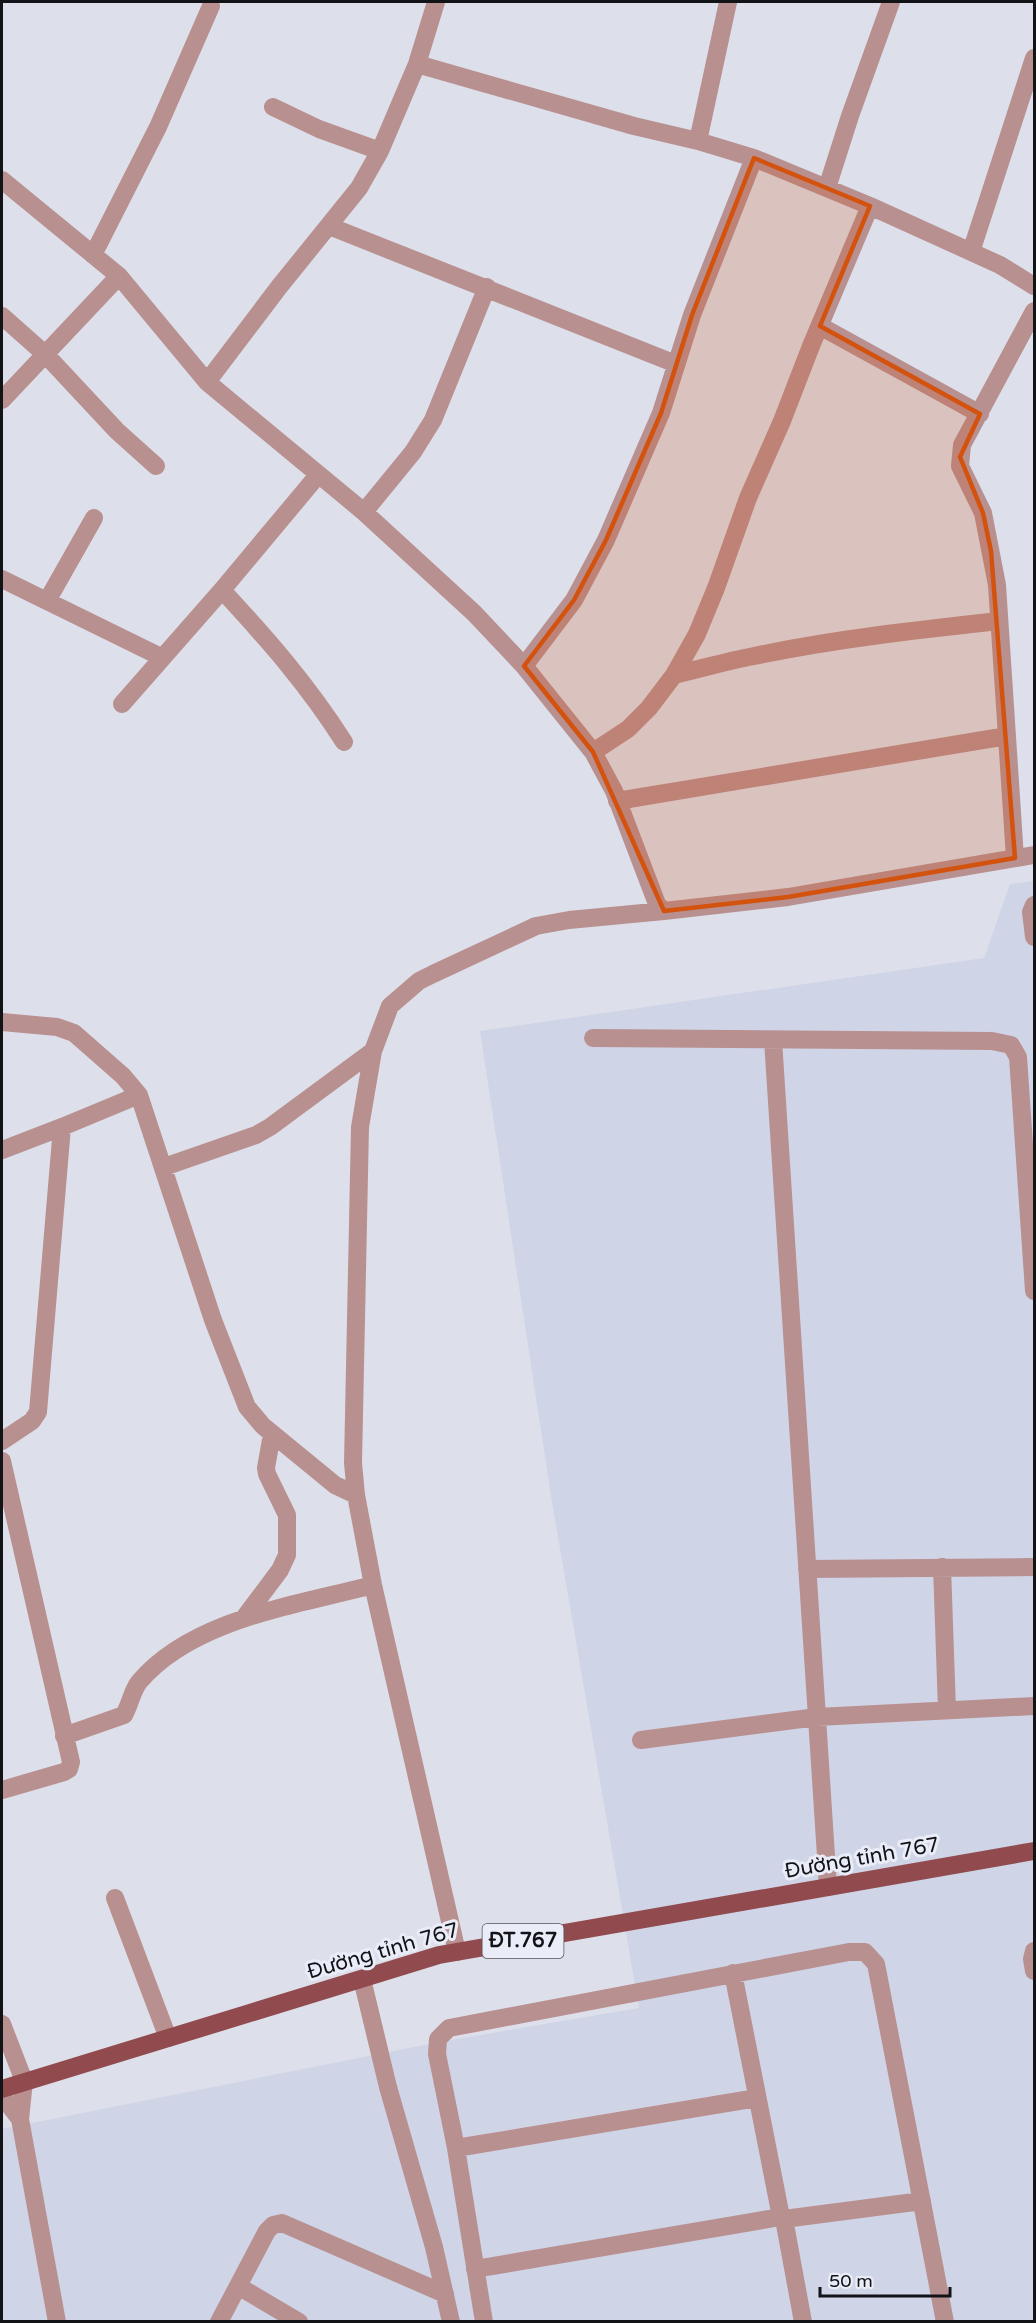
<svg xmlns="http://www.w3.org/2000/svg" width="1036" height="2323" font-family="'Varela Round',sans-serif">
<style>
.built{fill:#cfd4e6}
.lines{fill:none;stroke-linecap:round;stroke-linejoin:round}
.minor{stroke:#b99090;stroke-width:18}
.major{stroke:#914a4e;stroke-width:18}
.marked{fill:#d3520d;fill-opacity:0.2;stroke:#d3520d;stroke-width:4.5;stroke-linejoin:round}
.labels{text-anchor:middle;dominant-baseline:central;stroke-width:6;stroke-linejoin:round;paint-order:stroke}
.shield{fill:#eaedf8;stroke:#53545a;stroke-width:1.5}
.shield-label{font-size:20px;font-weight:bold;fill:#121317}
.street-label{font-size:21px;fill:#121317;stroke:#eaedf8}
</style>
<rect width="100%" height="100%" fill="#dde0ea"/>
<path class="built" d="M 1034,881 L 1034,2321 L 2,2322 L 2,2129 L 434,2043 L 639,2008 L 551,1496 L 480,1031 L 984,958 L 1010,884 Z"/>
<g class="lines">
<path class="minor" d="M 417,64 L 634,126 L 698,141 L 754,158 L 870,206 L 1000,265 L 1034,286
M 273,107 L 319,129 L 380,151
M 698,141 L 728,2
M 2,180 L 119,276 L 207,382 L 364,512 L 474,613 L 524,666 L 593,752 L 614,791 L 657,904 L 664,911 L 788,897 L 1034,855
M 827,188 L 850,116 L 891,2
M 329,226 L 676,364
M 971,252 L 1034,58
M 93,255 L 158,127 L 211,6
M 2,316 L 46,355 L 117,431 L 156,466
M 820,326 L 980,414
M 207,382 L 279,287 L 359,188 L 380,151 L 417,64 L 436,2
M 2,400 L 119,276
M 364,512 L 413,452 L 433,420 L 487,287
M 2,579 L 161,657
M 222,590 C 269,641 307,684 344,742
M 47,601 L 94,518
M 524,666 L 574,600 L 606,540 L 661,413 L 692,315 L 754,158
M 674,675 C 700,669 727,661 754,656 C 835,639 917,630 999,621
M 122,704 L 222,590 L 318,475
M 593,752 L 628,729 L 649,708 L 674,675 L 697,634 L 716,588 L 748,498 L 782,421 L 811,346 L 870,206
M 617,801 L 1007,736
M 1015,858 L 997,585 L 983,513 L 960,466 L 962,445 L 1034,311
M 1034,905 L 1031,912 L 1034,937
M 2,1022 L 57,1027 L 74,1033 L 123,1076 L 139,1095 L 213,1320 L 247,1407 L 263,1426 L 335,1485 L 356,1495
M 593,1038 L 992,1041 L 1011,1045 L 1018,1057 L 1034,1291
M 773,1040 L 828,1887
M 2,1150 L 62,1127
M 164,1167 L 256,1135 L 270,1127 L 373,1051
M 2,1441 L 32,1421 L 38,1412 L 62,1127 L 139,1095
M 2,1461 L 71,1762 L 69,1769 L 64,1772 L 2,1790
M 942,1567 L 947,1710
M 807,1569 L 1034,1567
M 244,1618 L 280,1570 L 287,1555 L 287,1515 L 267,1474 L 266,1468 L 272,1434
M 64,1736 L 124,1715 C 130,1705 132,1691 139,1682 C 192,1619 297,1605 373,1585
M 641,1740 L 817,1717 L 1034,1706
M 115,1898 L 168,2038
M 1034,1951 L 1032,1959 L 1034,1971
M 457,1952 L 373,1585 L 356,1495 L 353,1463 L 360,1127 L 373,1051 L 390,1006 L 419,981 L 433,974 L 536,926 L 569,920 L 664,911
M 733,1973 L 781,2217 L 784,2219 L 922,2201
M 362,1979 L 388,2087 L 434,2247 L 451,2322
M 2,2024 L 24,2081 L 20,2119 L 57,2322
M 2,2096 L 20,2119
M 456,2148 L 757,2098
M 784,2219 L 803,2322
M 475,2269 L 781,2217
M 238,2286 L 299,2322
M 219,2322 L 267,2231 L 273,2225 L 282,2223 L 445,2294
M 484,2322 L 456,2148 L 437,2054 L 438,2039 L 449,2028 L 849,1952 L 865,1952 L 876,1964 L 945,2322"/>
<path class="major" d="M 2,2089 L 439,1955 L 1034,1851"/>
</g>
<path class="marked" d="M 754,158 L 870,206 L 820,326 L 980,414 L 960,457 L 983,513 L 991,551 L 1015,858 L 788,897 L 664,911 L 593,752 L 524,666 L 574,600 L 606,540 L 661,413 L 692,315 Z"/>
<g class="labels">
<rect class="shield" x="482.5" y="1924" width="81" height="34" rx="4.5"/>
<g class="shield-label">
<text x="523" y="1941">ĐT.767</text>
</g>
<g class="street-label">
<text transform="translate(862 1858) rotate(-10)">Đường tỉnh 767</text>
<text transform="translate(383 1951) rotate(-16)">Đường tỉnh 767</text>
</g>
</g>
<rect width="1036" height="2323" fill="none" stroke="#121317" stroke-width="6"/>
<path d="M820 2287v9h130v-9" fill="none" stroke="#121317" stroke-width="3"/>
<text x="829" y="2287" font-size="18" fill="#121317" stroke="#eaedf8" stroke-width="4.5" paint-order="stroke">50 m</text>
</svg>
